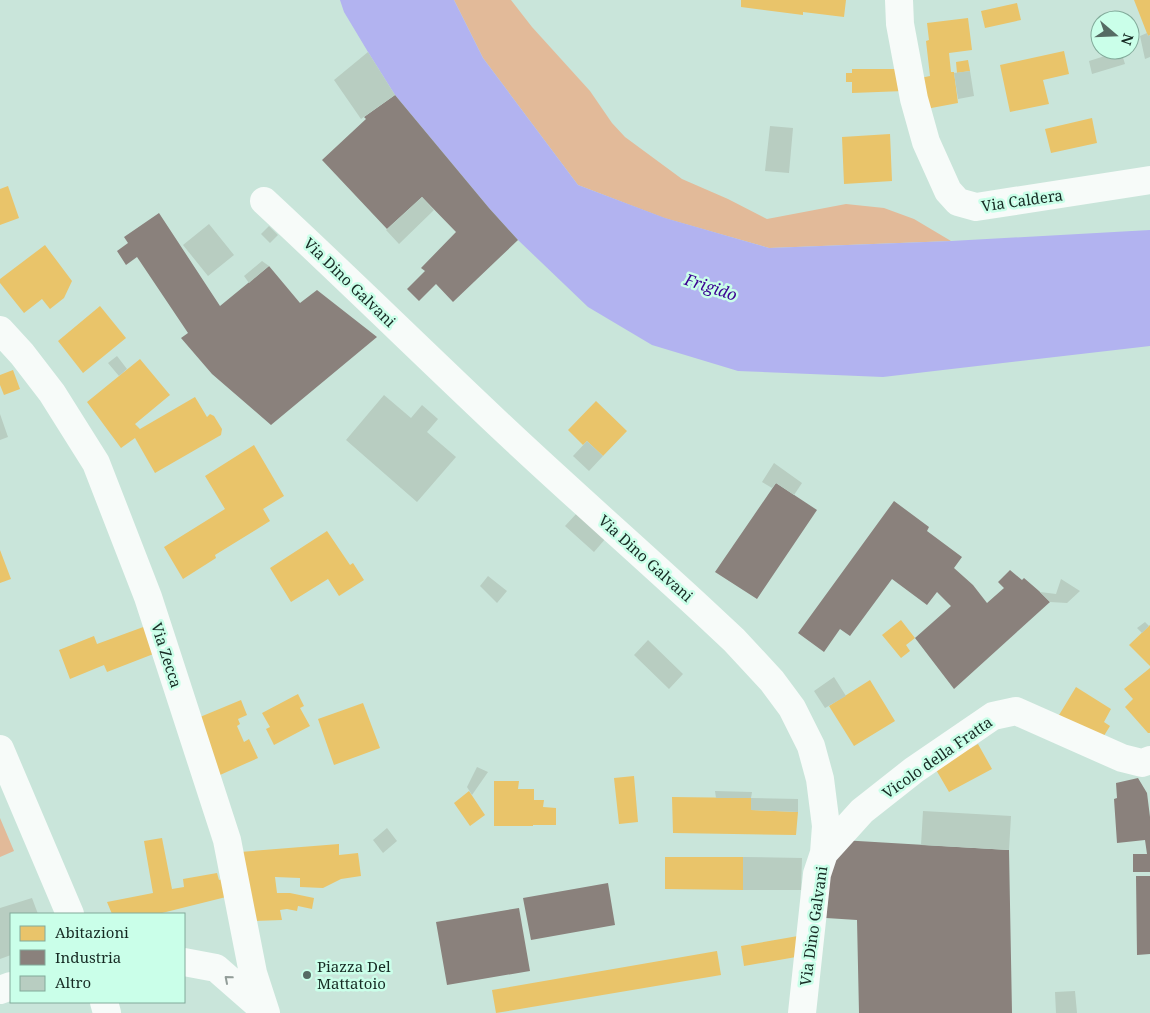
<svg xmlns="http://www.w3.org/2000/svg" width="1150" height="1013" font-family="'Noto Serif',serif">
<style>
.green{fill:#e2ba99}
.water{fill:#b2b3f0}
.homes{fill:#e9c46a}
.industry{fill:#8a817c}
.building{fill:#b8cdc1}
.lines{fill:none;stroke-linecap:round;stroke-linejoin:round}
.minor{stroke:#f7fbf9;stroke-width:28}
.oneway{stroke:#929d99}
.poi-dot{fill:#556b63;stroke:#caffe9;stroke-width:2}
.labels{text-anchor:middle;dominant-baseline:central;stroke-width:5;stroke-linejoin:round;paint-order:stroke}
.street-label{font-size:15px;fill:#162a23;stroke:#caffe9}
.poi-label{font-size:15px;fill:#162a23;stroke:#caffe9;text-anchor:start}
.water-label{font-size:16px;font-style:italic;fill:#3b0091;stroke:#caffe9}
</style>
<rect width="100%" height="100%" fill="#c9e5da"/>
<path class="green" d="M 454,0 L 511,0 L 532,27 L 590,91 L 612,123 L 625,137 L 682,179 L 728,199 L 767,219 L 846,204 L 884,208 L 914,219 L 951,241 L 769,248 L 664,218 L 578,185 L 483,58 Z
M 0,818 L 14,851 L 0,857 Z"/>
<path class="water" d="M 340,0 L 454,0 L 483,58 L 578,185 L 665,218 L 769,248 L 951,241 L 1150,230 L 1150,346 L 883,377 L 738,371 L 652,345 L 588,307 L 518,240 L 489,208 L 395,95 L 368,52 L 344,12 Z"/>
<path class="homes" d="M 741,0 L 846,0 L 844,17 L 803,12 L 803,15 L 741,7 Z
M 1134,0 L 1150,0 L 1150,35 L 1148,36 Z
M 1017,3 L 1021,20 L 985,28 L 981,11 Z
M 968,18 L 972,50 L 949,53 L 951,72 L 954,72 L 958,103 L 926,109 L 920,78 L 930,76 L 926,41 L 929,40 L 927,23 Z
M 1064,51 L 1069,74 L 1043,80 L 1049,104 L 1010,112 L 1000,65 Z
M 968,60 L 970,71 L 957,73 L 956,62 Z
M 852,69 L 904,69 L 904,91 L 852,93 L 852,82 L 846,82 L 846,73 L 852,73 Z
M 1092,118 L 1097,143 L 1051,153 L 1045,129 Z
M 890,134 L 892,181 L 844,184 L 842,137 Z
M 8,186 L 19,218 L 0,225 L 0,189 Z
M 45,245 L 72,281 L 64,298 L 50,309 L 42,299 L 24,313 L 0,283 L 0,279 Z
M 100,306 L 126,338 L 83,373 L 58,341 Z
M 140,359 L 170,395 L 135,424 L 140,429 L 195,397 L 207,417 L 210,414 L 214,416 L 222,429 L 221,435 L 155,473 L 135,438 L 121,448 L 87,402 Z
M 13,370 L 20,389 L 4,395 L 0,385 L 0,375 Z
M 596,401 L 627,431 L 603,456 L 587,441 L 583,445 L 568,430 Z
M 254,445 L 284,496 L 263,509 L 270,521 L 215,555 L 216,558 L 183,579 L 164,547 L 225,509 L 205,476 Z
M 327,531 L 350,565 L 353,563 L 364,580 L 339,596 L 328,579 L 291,602 L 270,568 Z
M 0,550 L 11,579 L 0,583 Z
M 901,620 L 915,638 L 906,645 L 910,651 L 901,658 L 882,635 Z
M 1150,625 L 1150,666 L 1129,645 Z
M 146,626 L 156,653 L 107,672 L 104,665 L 70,679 L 59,650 L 94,636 L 97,644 Z
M 1150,668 L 1150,733 L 1148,733 L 1125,707 L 1133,699 L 1124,689 Z
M 870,680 L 895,721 L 854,746 L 829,706 Z
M 1076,687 L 1111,709 L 1104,722 L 1110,726 L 1102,739 L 1059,715 Z
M 298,694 L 304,706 L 300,708 L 310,726 L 274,745 L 266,729 L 270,727 L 262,713 Z
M 241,700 L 247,715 L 238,719 L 240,724 L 237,726 L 244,742 L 249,739 L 258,758 L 220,775 L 200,717 Z
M 363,703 L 380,748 L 334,765 L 318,719 Z
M 978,744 L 992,769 L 949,792 L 935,768 Z
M 634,776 L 638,822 L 619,824 L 614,778 Z
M 494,781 L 519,781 L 518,789 L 534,789 L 534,800 L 544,800 L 543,807 L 556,808 L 556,825 L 533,825 L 533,826 L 494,826 Z
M 469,791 L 485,815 L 470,826 L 454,803 Z
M 672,797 L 751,798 L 751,810 L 798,812 L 796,835 L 673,833 Z
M 162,838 L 172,889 L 184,887 L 183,879 L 217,873 L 219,880 L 226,878 L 226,897 L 158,914 L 112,914 L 107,902 L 153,893 L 144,841 Z
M 339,844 L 339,855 L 358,853 L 361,876 L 341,879 L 323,888 L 300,887 L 300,878 L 275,877 L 277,893 L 290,893 L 314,898 L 312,909 L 298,906 L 297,911 L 287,909 L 280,910 L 282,920 L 253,921 L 240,852 Z
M 665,857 L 743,857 L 743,890 L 665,889 Z
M 798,936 L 796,957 L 744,966 L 741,946 Z
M 717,951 L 721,975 L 496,1013 L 492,990 Z"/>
<path class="industry" d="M 395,95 L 489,208 L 518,240 L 453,302 L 436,284 L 419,301 L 407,289 L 425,271 L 421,268 L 456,232 L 422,197 L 387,229 L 322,160 L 366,119 L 364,117 Z
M 159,213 L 220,306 L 269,266 L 300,303 L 317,290 L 377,337 L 271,425 L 212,374 L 181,338 L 188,333 L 137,257 L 126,265 L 117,251 L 128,243 L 124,237 Z
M 776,483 L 817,510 L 757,599 L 715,572 Z
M 894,501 L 929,527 L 927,531 L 962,557 L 954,568 L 973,585 L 987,603 L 1004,588 L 998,582 L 1010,570 L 1022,580 L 1024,578 L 1039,591 L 1050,602 L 954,689 L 915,638 L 951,606 L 937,592 L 927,605 L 892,579 L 850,636 L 840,629 L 824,652 L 798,633 Z
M 1138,778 L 1147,793 L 1150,817 L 1150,872 L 1133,872 L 1133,854 L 1147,854 L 1145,840 L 1117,843 L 1114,799 L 1117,798 L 1116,783 Z
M 841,840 L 1009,850 L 1012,1013 L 859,1013 L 857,920 L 826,918 L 831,864 Z
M 1136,876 L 1150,876 L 1150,954 L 1137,955 Z
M 608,883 L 615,925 L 531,940 L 523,898 Z
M 519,908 L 530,971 L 447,985 L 436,922 Z"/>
<path class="building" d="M 1147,33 L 1148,36 L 1150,35 L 1150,57 L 1145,59 L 1140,36 Z
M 1121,51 L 1125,64 L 1092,74 L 1089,61 Z
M 368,52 L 395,95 L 361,119 L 334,80 Z
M 970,71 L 974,96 L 958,99 L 954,73 Z
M 770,126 L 793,128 L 789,173 L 765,171 Z
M 422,197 L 434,210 L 399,244 L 386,230 Z
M 209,224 L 234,255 L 208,276 L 183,245 Z
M 269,226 L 278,235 L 270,243 L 261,234 Z
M 262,261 L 269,266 L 249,283 L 244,276 Z
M 117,356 L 127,369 L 119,376 L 108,363 Z
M 384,395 L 411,418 L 422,405 L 438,419 L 427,432 L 456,457 L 417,502 L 346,440 Z
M 0,414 L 8,437 L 0,440 Z
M 587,441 L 603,456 L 589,471 L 573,456 Z
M 774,463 L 802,483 L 794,495 L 776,483 L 772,488 L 762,482 Z
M 577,513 L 606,538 L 594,552 L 565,526 Z
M 488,576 L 507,591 L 497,603 L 480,586 Z
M 1061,579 L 1080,591 L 1067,603 L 1050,602 L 1040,592 L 1056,594 Z
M 1145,622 L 1149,626 L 1142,633 L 1137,628 Z
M 648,640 L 683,674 L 669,689 L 634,655 Z
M 834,677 L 846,696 L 825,708 L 814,691 Z
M 477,767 L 488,772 L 472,795 L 467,787 Z
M 715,791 L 752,792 L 751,798 L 716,798 Z
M 751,798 L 798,799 L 798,812 L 751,810 Z
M 923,811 L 1011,816 L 1009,850 L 921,845 Z
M 387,828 L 397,841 L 383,853 L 373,840 Z
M 743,857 L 802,858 L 801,890 L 743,890 Z
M 32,898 L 38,914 L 11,914 L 11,955 L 0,959 L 0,908 Z
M 1075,991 L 1077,1013 L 1056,1013 L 1055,992 Z"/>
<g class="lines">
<path class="minor" d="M 899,0 L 900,24 L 914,99 L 926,142 L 948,191 L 958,202 L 976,207 L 1150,180
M 264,201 C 346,277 426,356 508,433 C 572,493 638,551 703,611 L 734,640 L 772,681 L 792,708 L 811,746 L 820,779 L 826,826 L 824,853 L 817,874 L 802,1013
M 0,330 L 22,354 L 52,393 L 96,463 L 148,597 L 227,840 L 253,973 L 266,1013
M 0,749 L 70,914
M 824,853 L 862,811 L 914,770 L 993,716 L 1016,711 L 1122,758 L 1142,763 L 1150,760
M 184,962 L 216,968 L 264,1010
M 0,990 L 11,986
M 104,1002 L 107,1013"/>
</g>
<defs><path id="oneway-chevron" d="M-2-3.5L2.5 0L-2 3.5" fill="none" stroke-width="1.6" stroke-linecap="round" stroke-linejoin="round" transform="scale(1.25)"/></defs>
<use class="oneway" href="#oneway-chevron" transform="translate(228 979) rotate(-139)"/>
<circle class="poi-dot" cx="307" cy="975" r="5"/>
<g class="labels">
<g class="street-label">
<text transform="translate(1022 200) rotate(-8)">Via Caldera</text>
<text transform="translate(350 282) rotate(44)">Via Dino Galvani</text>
<text transform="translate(646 558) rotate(42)">Via Dino Galvani</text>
<text transform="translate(167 655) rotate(72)">Via Zecca</text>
<text transform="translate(937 757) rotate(-35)">Vicolo della Fratta</text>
<text transform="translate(813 926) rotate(-82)">Via Dino Galvani</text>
</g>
<g class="poi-label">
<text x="317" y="966">Piazza Del<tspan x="317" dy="17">Mattatoio</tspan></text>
</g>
<g class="water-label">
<text transform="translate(711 287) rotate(18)">Frigido</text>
</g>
</g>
<rect x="10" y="913" width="175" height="90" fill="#caffe9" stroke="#82aa9a"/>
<rect x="20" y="926" width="25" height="15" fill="#e9c46a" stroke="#82aa9a"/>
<text x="55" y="938" font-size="15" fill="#162a23">Abitazioni</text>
<rect x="20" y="950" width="25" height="15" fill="#8a817c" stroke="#82aa9a"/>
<text x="55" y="963" font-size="15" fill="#162a23">Industria</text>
<rect x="20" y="976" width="25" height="15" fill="#b8cdc1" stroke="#82aa9a"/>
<text x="55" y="988" font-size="15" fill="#162a23">Altro</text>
<g transform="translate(1115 35) rotate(109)"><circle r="24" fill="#caffe9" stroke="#82aa9a"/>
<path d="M0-4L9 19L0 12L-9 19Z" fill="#556b63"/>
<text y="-8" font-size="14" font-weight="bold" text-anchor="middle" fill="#162a23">N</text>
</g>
</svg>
